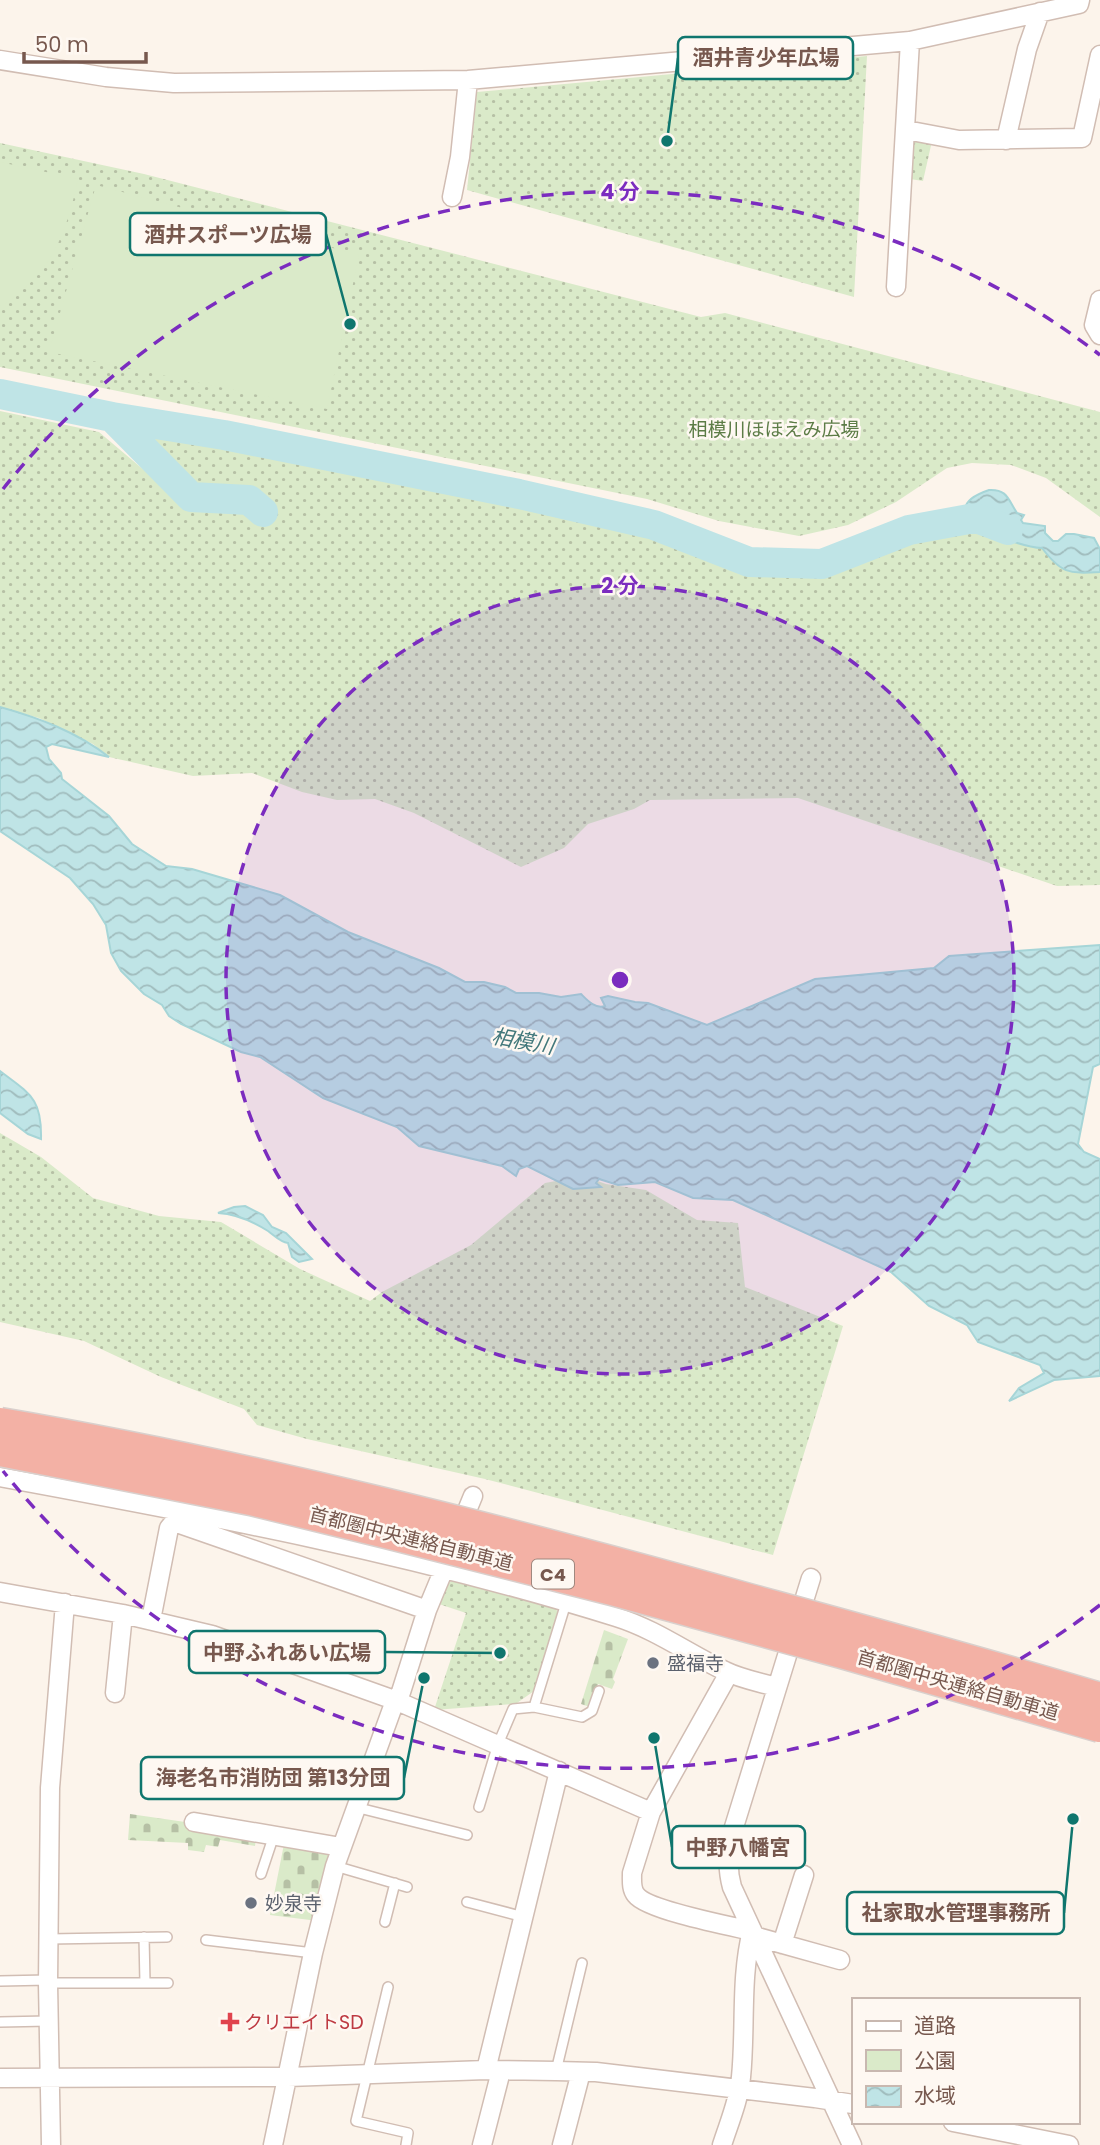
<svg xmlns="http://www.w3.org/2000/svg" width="1100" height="2145" font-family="Poppins,'Noto Sans JP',sans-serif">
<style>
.green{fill:url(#green-dots)}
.cemetery{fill:url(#cemetery-stones)}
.pitch{fill:#daeac9}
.water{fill:url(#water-waves);stroke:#a6d5d7;stroke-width:2}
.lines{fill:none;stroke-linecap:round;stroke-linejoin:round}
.river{stroke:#bfe4e6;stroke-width:30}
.lane-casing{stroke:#d1bdb3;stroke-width:12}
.street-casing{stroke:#d1bdb3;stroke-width:21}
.lane{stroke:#fff;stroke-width:9}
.street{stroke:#fff;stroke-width:18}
.highway-bridge-casing{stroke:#d9d0cd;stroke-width:35;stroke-linecap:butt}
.highway-bridge{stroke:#f3b1a5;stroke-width:32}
.ring{fill:none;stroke:#7b2cbf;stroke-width:3.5;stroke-dasharray:12 9}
.worship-dot{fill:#6b7280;stroke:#fef8f2;stroke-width:2.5}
.health-dot{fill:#e0444e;stroke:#fef8f2;stroke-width:2.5}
.labels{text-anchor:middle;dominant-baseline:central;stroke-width:5;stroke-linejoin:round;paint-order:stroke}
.shield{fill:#fef8f2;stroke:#a0887f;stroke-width:2}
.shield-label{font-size:18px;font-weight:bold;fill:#77584e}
.park-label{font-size:19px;fill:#5c7c46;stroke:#fef8f2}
.street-label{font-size:19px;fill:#77584e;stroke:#fef8f2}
.worship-label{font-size:19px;fill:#5b616d;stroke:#fef8f2;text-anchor:start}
.health-label{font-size:19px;fill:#be3a42;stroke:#fef8f2;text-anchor:start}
.water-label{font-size:21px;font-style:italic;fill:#42787b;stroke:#fef8f2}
.centre{fill:#7b2cbf;stroke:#fef8f2;stroke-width:3.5}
.ring-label{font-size:21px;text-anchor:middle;font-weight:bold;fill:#7b2cbf;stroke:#fef8f2;stroke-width:5;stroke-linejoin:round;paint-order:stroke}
.leader{fill:none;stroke:#0f766e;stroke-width:2.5}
.callout-dot{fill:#0f766e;stroke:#fef8f2;stroke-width:2.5}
.callout{fill:#fef8f2;stroke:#0f766e;stroke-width:2.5}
.callout-label{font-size:21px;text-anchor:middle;font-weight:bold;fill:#77584e}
</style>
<defs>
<pattern id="green-dots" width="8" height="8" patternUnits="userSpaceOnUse" patternTransform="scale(1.75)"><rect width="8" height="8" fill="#daeac9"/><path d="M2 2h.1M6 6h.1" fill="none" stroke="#b6c0a5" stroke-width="1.8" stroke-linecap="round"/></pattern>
<pattern id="cemetery-stones" width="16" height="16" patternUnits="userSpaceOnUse" patternTransform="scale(1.75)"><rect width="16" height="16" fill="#daeac9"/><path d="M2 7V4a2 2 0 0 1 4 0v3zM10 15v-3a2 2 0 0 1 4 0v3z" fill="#b6c0a5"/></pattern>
<pattern id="water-waves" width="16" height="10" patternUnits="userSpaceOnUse" patternTransform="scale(1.75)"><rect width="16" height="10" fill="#bfe4e6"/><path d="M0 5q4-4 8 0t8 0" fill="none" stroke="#a0bcbd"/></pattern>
</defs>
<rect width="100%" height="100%" fill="#fcf4eb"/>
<path class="green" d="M 867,56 L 854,297 L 467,190 L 477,92 Z
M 917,138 L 932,141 L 923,181 L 910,179 L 912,143 Z
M 0,143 L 144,174 L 701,317 L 725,313 L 1100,412 L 1100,517 L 1046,478 L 1011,465 L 972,463 L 947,468 L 896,502 L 848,525 L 799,536 L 719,521 L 647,499 L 0,367 Z
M 0,411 L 99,432 L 184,504 L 245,504 L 262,512 L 270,505 L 221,490 L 202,493 L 191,490 L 133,431 L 140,428 L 154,427 L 639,525 L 675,533 L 704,547 L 737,557 L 811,555 L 834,550 L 899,525 L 913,540 L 938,539 L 973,523 C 994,534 1018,547 1042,548 C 1057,570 1074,574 1100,572 L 1100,885 L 1057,886 L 798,798 L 650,800 L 634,809 L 588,824 L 564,848 L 521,867 L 414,813 L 375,799 L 337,800 L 302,792 L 252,773 L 193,776 L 109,757 L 93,744 L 39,718 L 0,707 Z
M 0,1133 L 41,1157 L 93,1198 L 159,1216 L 221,1222 L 300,1269 L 370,1301 L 382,1292 L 471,1245 L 545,1183 L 583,1176 L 606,1184 L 646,1190 L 697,1220 L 738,1223 L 745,1287 L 843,1326 L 773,1555 L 485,1479 L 307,1439 L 257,1425 L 244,1409 L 161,1377 L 84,1341 L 0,1322 Z
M 452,1581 L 556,1609 L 559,1615 L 534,1691 L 517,1703 L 512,1704 L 434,1710 L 466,1613 L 439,1604 L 446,1585 Z"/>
<path class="cemetery" d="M 604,1630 L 628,1639 L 613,1679 L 615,1682 L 612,1689 L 598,1684 L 590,1707 L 581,1704 Z
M 130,1814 L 192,1823 L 192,1831 L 256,1839 L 255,1846 L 220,1840 L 218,1847 L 206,1845 L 204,1852 L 188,1850 L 188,1843 L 128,1840 Z
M 284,1844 L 329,1854 L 331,1858 L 318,1921 L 270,1915 Z"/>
<path class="pitch" d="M 0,162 L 78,179 C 69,221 57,262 22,290 C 15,296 8,303 0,306 Z
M 96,185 L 359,255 L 327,409 L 49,352 Z"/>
<path class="water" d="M 989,490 C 1007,489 1008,499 1017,513 L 1024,515 L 1021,520 L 1023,523 L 1045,526 L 1045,533 L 1053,541 L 1058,541 L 1066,534 L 1074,534 L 1094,538 L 1100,549 L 1100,572 C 1068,574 1061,573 1042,548 C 1016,547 922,513 989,490 Z
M 0,707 C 39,718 77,732 109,757 L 52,744 L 46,747 L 49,759 L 61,773 L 62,779 L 109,816 L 132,844 L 166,866 L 192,869 L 280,895 L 348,932 L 439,968 L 465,982 L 484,982 L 505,987 L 516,993 L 539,993 L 561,997 L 581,994 C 588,1001 595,1009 605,1006 L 601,998 L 608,996 L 635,1002 L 648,1003 L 707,1025 L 815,979 L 934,968 L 949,956 L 1100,945 L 1100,1064 L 1093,1067 L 1078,1144 L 1084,1152 L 1100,1159 L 1100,1376 L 1054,1380 L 1009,1401 L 1019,1388 L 1044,1373 L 1040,1365 L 978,1342 L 967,1325 L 929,1306 L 891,1272 L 733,1200 L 693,1198 L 655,1182 L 618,1185 L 599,1179 L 596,1183 L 601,1187 L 573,1189 L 527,1166 L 519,1169 L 516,1176 L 502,1166 L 419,1146 L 397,1127 L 323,1098 L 260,1057 L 241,1052 L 181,1024 L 169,1016 L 162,1005 L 144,994 L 121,971 L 111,953 L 106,925 L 93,904 L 70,878 L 0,831 Z
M 0,1071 C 30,1094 42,1098 41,1139 L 28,1134 L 0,1113 Z
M 245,1206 L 263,1215 L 272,1227 L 286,1233 L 312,1259 L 299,1262 L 292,1257 L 288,1243 C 280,1242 275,1236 268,1231 C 252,1221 237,1214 218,1213 L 234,1207 Z"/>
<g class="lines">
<path class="river" d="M 0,394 L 112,417 L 224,435 L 519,494 L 654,525 L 749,562 L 822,564 L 909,530 L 969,519 L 979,519 L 1008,530
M 112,417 L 191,497 L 249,500 L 263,512"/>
<defs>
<path id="lane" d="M 534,1707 L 566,1603
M 355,1807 L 467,1835
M 479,1807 L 498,1744 L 513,1709 L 534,1707 L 582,1717 L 592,1711 L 599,1691
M 335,1866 L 407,1887
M 261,1874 L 274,1835
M 467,1902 L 524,1917
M 385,1922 L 395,1883
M 144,1937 L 145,1983
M 49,1939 L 167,1937
M 206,1940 L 313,1953
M 0,1981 L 48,1980
M 48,1983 L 168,1983
M 388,1987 L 356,2121 L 408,2133 L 406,2145
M 0,2022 L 48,2021
M 556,2071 L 582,1963"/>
<path id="street" d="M 0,60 L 106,77 L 174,83 L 468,80 L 910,41 L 1079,4 L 1080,0
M 906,130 L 959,140 L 1082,138 L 1100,55
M 1006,140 L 1027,49 L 1040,12
M 452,197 L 460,157 L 468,80
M 896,287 L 910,41
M 1100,300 L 1094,325 L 1100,335
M 0,1477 C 207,1515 415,1554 616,1617 C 655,1629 689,1654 725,1671 C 741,1679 759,1682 776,1687
M 459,1530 L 473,1496
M 811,1578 L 734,1827 C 729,1848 726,1866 732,1887 L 852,2145
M 0,1592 L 123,1614 L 212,1635 L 397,1701 L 651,1812
M 151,1620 L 169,1528 L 174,1522 L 427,1610
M 729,1673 L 651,1812 L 632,1873 C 632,1881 631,1889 636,1895 C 647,1910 730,1926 752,1931
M 115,1693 L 123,1614
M 194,1822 L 341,1847
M 754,1936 L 840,1960
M 782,1944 L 804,1875
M 486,2070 L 559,1771
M 0,2078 L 288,2077 L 486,2070 L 556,2071 L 596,2072 L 815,2098 L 853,2104
M 953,2122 L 1069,2145
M 51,2145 L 48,1983 L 50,1788 L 65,1603
M 273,2145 L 313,1953 L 335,1866 L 392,1709 L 401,1692 L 427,1610 L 449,1557
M 482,2145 L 501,2071
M 562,2145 L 581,2072
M 722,2145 C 729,2123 739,2100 741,2077 C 746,2029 740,1978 752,1931"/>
</defs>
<use href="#lane" class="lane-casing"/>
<use href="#street" class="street-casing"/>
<use href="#lane" class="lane"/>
<use href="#street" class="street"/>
<defs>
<path id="highway-bridge" d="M 0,1424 C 253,1467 502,1531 749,1600 C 866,1632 984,1664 1100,1699
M 0,1450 L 251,1499 L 386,1532 L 612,1589 L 842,1652 L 1100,1726"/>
</defs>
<use href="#highway-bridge" class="highway-bridge-casing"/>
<use href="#highway-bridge" class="highway-bridge"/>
</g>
<circle cx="620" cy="980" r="394" fill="#7b2cbf" fill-opacity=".12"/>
<g class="ring">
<circle cx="620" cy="980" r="394"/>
<path d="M1100 1605A788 788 0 0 1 3 1471M3 489A788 788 0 0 1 1100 355"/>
</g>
<g class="worship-dot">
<circle cx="653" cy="1663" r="7"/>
<circle cx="251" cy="1903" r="7"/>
</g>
<path class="health-dot" d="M226.5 2011.5h7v7h7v7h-7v7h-7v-7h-7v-7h7z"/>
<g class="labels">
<rect class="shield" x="532" y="1559.5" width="42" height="29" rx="5"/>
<g class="shield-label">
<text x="553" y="1574">C4</text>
</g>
<g class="park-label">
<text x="774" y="429">相模川ほほえみ広場</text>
</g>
<g class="street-label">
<text transform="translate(411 1539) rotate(14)">首都圏中央連絡自動車道</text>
<text transform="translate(958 1685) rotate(16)">首都圏中央連絡自動車道</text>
</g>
<g class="worship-label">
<text x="667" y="1663">盛福寺</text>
<text x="265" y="1903">妙泉寺</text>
</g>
<g class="health-label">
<text x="244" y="2022">クリエイトSD</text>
</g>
<g class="water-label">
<text transform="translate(523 1041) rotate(10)">相模川</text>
</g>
</g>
<circle cx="620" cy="980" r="10" class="centre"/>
<g class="ring-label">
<text x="620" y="199">4 分</text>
<text x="620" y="593">2 分</text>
</g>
<path class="leader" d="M667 141L678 58M350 324L326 234M500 1653L385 1652M424 1678L404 1778M654 1738L672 1847M1073 1819L1064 1913"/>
<g class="callout-dot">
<circle cx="667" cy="141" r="7"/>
<circle cx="350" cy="324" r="7"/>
<circle cx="500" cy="1653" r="7"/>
<circle cx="424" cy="1678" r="7"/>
<circle cx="654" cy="1738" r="7"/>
<circle cx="1073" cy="1819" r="7"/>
</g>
<g class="callout">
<rect x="678" y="37" width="175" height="42" rx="7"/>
<rect x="130" y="213" width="196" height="42" rx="7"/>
<rect x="189" y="1631" width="196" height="42" rx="7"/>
<rect x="141" y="1757" width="263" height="42" rx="7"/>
<rect x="672" y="1826" width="133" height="42" rx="7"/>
<rect x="847" y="1892" width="217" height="42" rx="7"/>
</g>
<g class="callout-label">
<text x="766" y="65">酒井青少年広場</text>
<text x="228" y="242">酒井スポーツ広場</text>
<text x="287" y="1660">中野ふれあい広場</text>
<text x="273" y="1785">海老名市消防団 第13分団</text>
<text x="738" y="1855">中野八幡宮</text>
<text x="956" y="1920">社家取水管理事務所</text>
</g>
<rect x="852" y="1998" width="228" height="126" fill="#fef8f2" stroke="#c8b8b0" stroke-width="2"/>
<rect x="866" y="2021" width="35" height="10" fill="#ffffff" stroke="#c8b8b0" stroke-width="2"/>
<text x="914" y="2033" font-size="21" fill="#77584e">道路</text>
<rect x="866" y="2050" width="35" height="21" fill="#daeac9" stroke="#c8b8b0" stroke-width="2"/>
<text x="914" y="2068" font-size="21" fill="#77584e">公園</text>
<rect x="866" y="2086" width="35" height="21" fill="url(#water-waves)" stroke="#c8b8b0" stroke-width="2"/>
<text x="914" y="2103" font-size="21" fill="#77584e">水域</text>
<path d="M24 52v10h122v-10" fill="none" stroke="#77584e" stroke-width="3.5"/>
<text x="35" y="52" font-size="21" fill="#77584e" stroke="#fef8f2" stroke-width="5" paint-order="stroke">50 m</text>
</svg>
